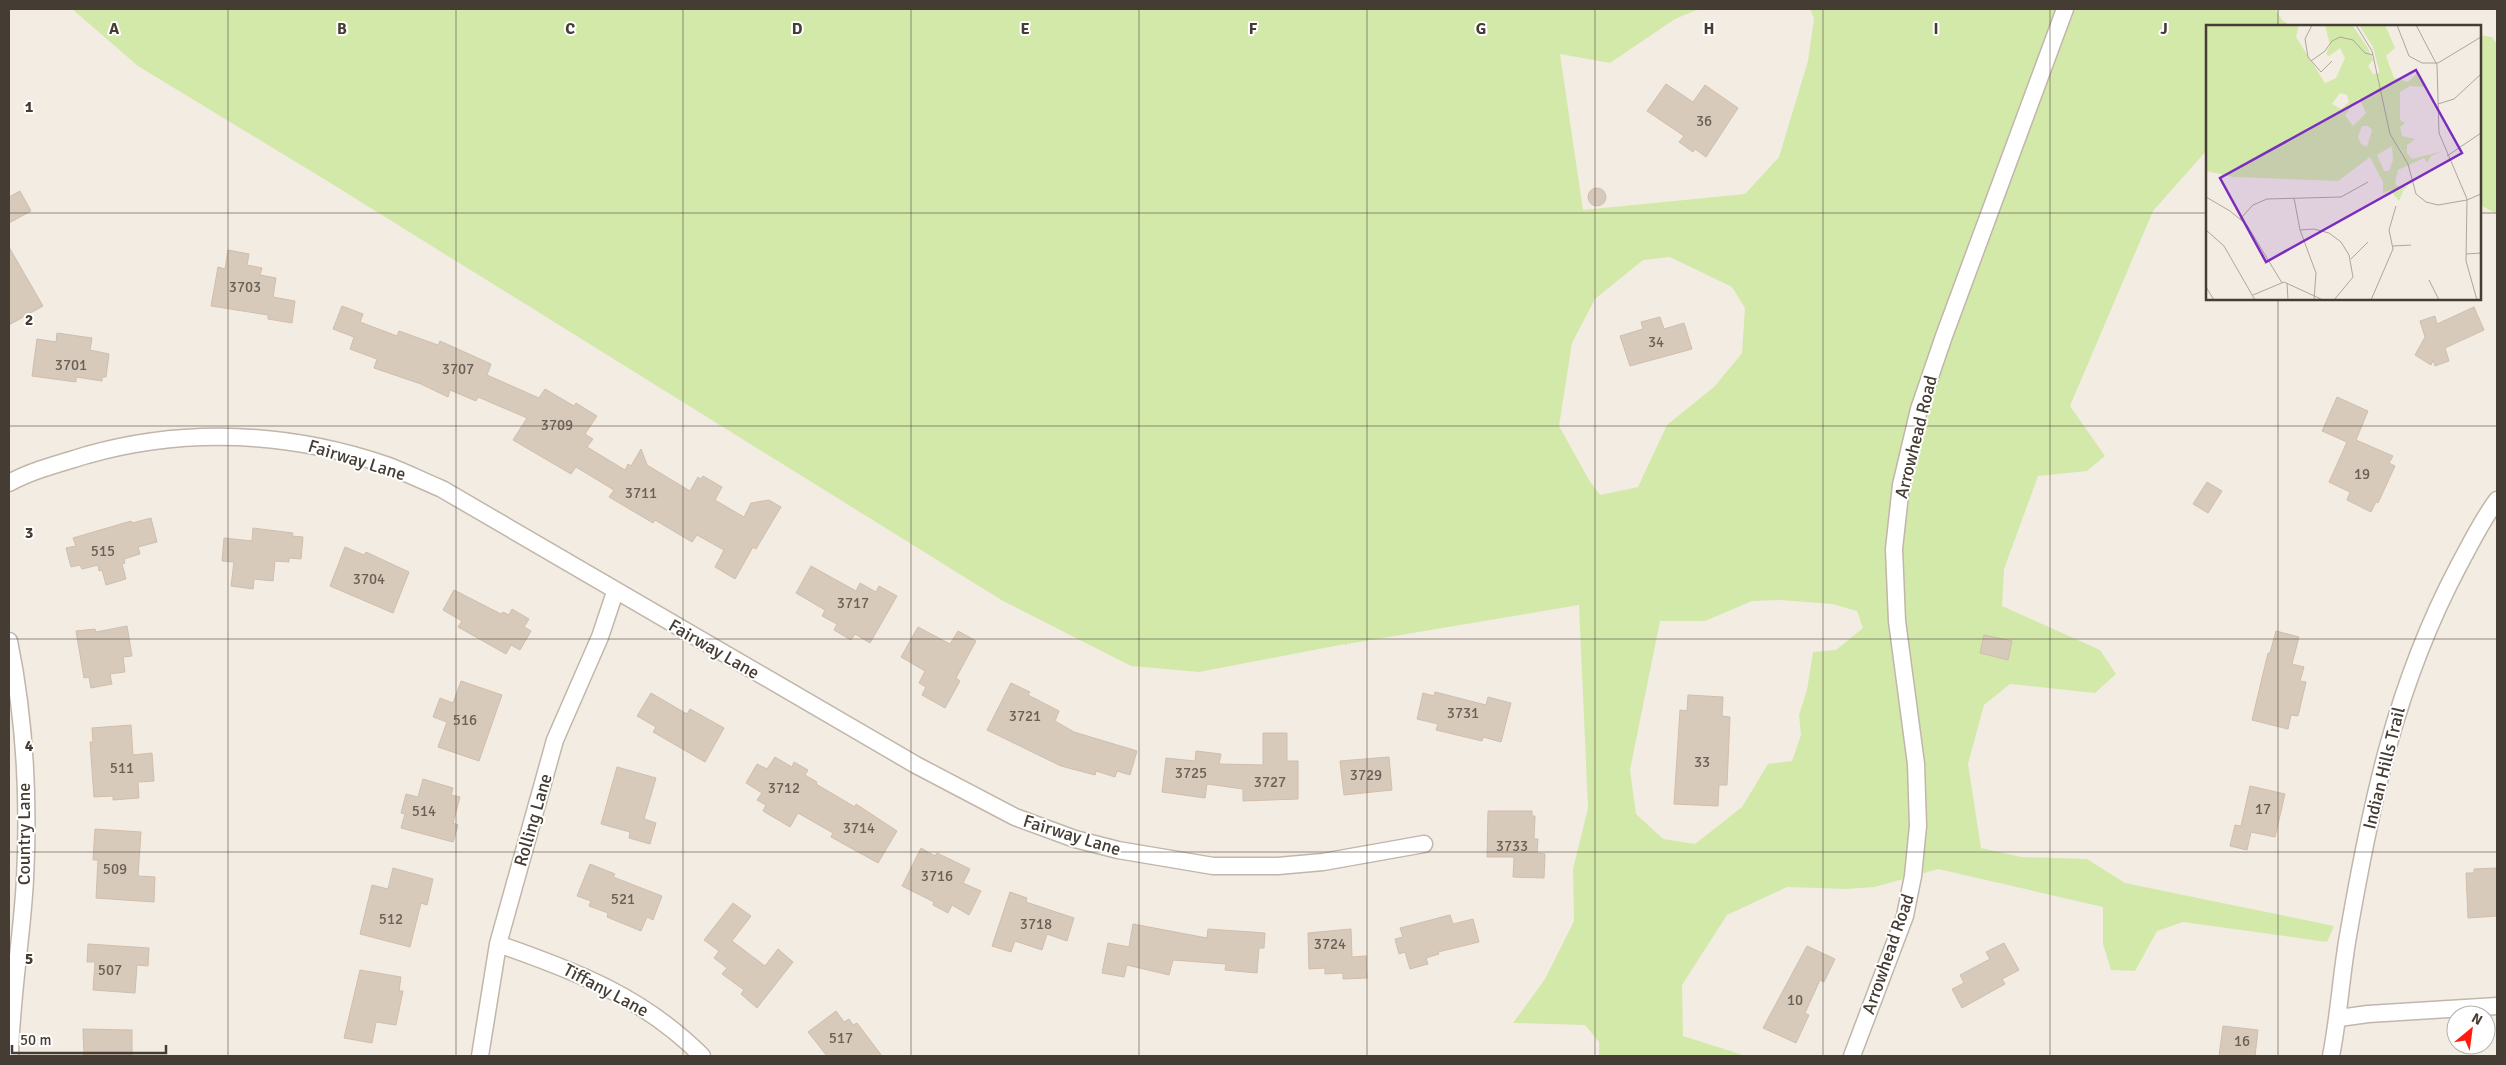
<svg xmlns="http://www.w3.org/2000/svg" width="2506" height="1065" font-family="Signika,sans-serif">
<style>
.green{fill:#d3e9aa;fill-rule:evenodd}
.building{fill:#d8cabb;stroke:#d0beab}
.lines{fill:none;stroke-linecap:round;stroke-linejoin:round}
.minor-casing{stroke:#c1b6a9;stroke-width:19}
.minor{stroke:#fff;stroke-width:16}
.grid{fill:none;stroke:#453c33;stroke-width:1;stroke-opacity:0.55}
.labels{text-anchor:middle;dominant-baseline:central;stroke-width:4;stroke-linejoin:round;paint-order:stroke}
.number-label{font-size:15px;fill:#6a6055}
.street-label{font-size:18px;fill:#453c33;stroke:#fff}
.inset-road{fill:none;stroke:#ada69d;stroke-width:1}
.view{fill:#7b2cbf;fill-opacity:0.15;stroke:#7b2cbf;stroke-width:2.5}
.inset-edge{fill:none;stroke:#453c33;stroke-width:2.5}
.grid-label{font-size:16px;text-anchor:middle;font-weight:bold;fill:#453c33;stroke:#fff;stroke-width:4;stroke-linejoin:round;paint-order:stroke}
</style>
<rect width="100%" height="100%" fill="#f3ece3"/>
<path class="green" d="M 72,9 L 1699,9 L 1675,19 L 1610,63 L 1560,54 L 1583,210 L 1745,194 L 1779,157 L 1808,61 L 1814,18 L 1810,9 L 2275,9 L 2282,20 L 2291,26 L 2207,26 L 2207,150 L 2153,211 L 2070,406 L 2105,456 L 2087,471 L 2038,476 L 2004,569 L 2002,606 L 2100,650 L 2116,674 L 2095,693 L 2010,684 L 1984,705 L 1968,764 L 1981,848 L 2021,857 L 2087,859 L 2125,883 L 2334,926 L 2327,942 L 2183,922 L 2157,931 L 2135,971 L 2111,970 L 2103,944 L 2103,907 L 1938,869 L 1875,887 L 1846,889 L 1787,887 L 1727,915 L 1682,985 L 1683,1036 L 1746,1056 L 1599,1056 L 1599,1042 L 1585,1025 L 1513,1023 L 1545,979 L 1574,921 L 1573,869 L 1588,808 L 1579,605 L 1347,644 L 1345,647 L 1345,644 L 1199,672 L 1131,666 L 1003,601 L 324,179 L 138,66 ZM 1670,257 L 1732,287 L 1745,308 L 1742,353 L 1715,386 L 1667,425 L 1638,487 L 1600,495 L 1589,480 L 1559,426 L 1572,343 L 1595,299 L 1643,260 ZM 1780,600 L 1832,604 L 1857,611 L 1863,628 L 1836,650 L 1813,652 L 1807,690 L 1799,715 L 1801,735 L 1792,761 L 1768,764 L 1742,807 L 1695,844 L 1663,839 L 1636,814 L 1630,770 L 1660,621 L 1705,621 L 1752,601 Z
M 2480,35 L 2492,37 L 2497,44 L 2497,214 L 2480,205 Z"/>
<path class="building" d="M 1666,84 L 1693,102 L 1705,85 L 1738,108 L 1706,157 L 1695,149 L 1693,152 L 1679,142 L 1684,136 L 1647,111 Z
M1588 197a9 9 0 1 1 18 0a9 9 0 1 1-18 0Z
M 20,191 L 31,211 L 9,223 L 9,197 Z
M 9,247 L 43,306 L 9,325 Z
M 228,250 L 249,254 L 247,265 L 262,268 L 260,275 L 276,278 L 273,297 L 295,301 L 292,323 L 268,319 L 268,315 L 211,306 L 218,267 L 225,269 Z
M 342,306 L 363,314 L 360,322 L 397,336 L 399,331 L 438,345 L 440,341 L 491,364 L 487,375 L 539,398 L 545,389 L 574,406 L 576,403 L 597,416 L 585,434 L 593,439 L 587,447 L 625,470 L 628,464 L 631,466 L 641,449 L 647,465 L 690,491 L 698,477 L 701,479 L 703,476 L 722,487 L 715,500 L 744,517 L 751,503 L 769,500 L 781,507 L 756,549 L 753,547 L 735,579 L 715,567 L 724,550 L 697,535 L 692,542 L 655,520 L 653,523 L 609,497 L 614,490 L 576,467 L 571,474 L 513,440 L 527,418 L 478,397 L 476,401 L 450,390 L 448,397 L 421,384 L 374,368 L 377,359 L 350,349 L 354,337 L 333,329 Z
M 2474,307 L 2484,330 L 2445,348 L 2449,361 L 2435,366 L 2433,360 L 2431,365 L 2415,355 L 2425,337 L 2420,321 L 2435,316 L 2437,324 Z
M 1660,317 L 1664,329 L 1684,323 L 1692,349 L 1630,366 L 1620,336 L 1643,329 L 1641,322 Z
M 57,333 L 92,338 L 90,350 L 109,354 L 106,377 L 102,377 L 102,381 L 76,377 L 76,382 L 32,376 L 37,339 L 56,342 Z
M 2337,397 L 2368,411 L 2356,440 L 2393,456 L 2389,463 L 2395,466 L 2378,503 L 2376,502 L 2371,512 L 2347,500 L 2350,492 L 2329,482 L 2347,442 L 2322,431 Z
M 2207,482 L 2222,491 L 2208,513 L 2193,504 Z
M 151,518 L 157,542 L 138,547 L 140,554 L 124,559 L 125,563 L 122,564 L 126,579 L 106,585 L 102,570 L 99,571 L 98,565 L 82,569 L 80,565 L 71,567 L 66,548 L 76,546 L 73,538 L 131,521 L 132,523 Z
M 253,528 L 293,533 L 292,536 L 303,537 L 301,559 L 289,558 L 289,562 L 275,561 L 273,581 L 254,579 L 253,589 L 231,586 L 234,562 L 222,561 L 224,538 L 252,541 Z
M 345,547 L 364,555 L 366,552 L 409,572 L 393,613 L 330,586 Z
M 811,566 L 856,591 L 860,583 L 876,592 L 879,586 L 897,596 L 870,643 L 855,634 L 851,640 L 834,630 L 837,624 L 822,616 L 825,610 L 796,593 Z
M 454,590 L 501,614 L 503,612 L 509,615 L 512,609 L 529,619 L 524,627 L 531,631 L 520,650 L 511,645 L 506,654 L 458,627 L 462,621 L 443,610 Z
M 127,626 L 132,656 L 123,657 L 125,672 L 110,674 L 112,684 L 91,688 L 89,677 L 84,678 L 76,631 L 95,629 L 96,632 Z
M 918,627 L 950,644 L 958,631 L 976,641 L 956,678 L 960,681 L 945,708 L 922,695 L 926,687 L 919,683 L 925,671 L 901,657 Z
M 2276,631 L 2299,637 L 2292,664 L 2304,667 L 2300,681 L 2306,682 L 2298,716 L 2291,715 L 2288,729 L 2252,720 L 2268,653 L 2270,653 Z
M 1984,635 L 2012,641 L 2008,660 L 1980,653 Z
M 461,681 L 502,695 L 479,761 L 438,747 L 447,722 L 433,717 L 440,698 L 453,703 Z
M 1011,683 L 1030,692 L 1028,695 L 1059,711 L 1055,721 L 1074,732 L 1137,751 L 1130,775 L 1117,771 L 1115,777 L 1096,771 L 1095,775 L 1061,766 L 987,730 Z
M 1435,692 L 1486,705 L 1488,697 L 1511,703 L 1501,742 L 1483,737 L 1482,741 L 1436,730 L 1438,724 L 1417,719 L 1423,693 L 1434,696 Z
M 651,693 L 687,714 L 690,709 L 724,728 L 705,762 L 653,732 L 656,727 L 637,716 Z
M 1688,695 L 1723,697 L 1722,716 L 1730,717 L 1727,785 L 1719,785 L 1718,806 L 1674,804 L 1680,710 L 1687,711 Z
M 131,725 L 133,755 L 152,753 L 154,781 L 138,782 L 139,798 L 113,800 L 113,796 L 94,797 L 90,742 L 93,742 L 92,728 Z
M 1263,733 L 1287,733 L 1287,761 L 1298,761 L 1298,799 L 1243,801 L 1243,789 L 1207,784 L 1205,798 L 1162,792 L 1166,758 L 1195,761 L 1196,751 L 1221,754 L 1219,764 L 1263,765 Z
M 775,757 L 792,767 L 794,762 L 808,770 L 805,775 L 817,782 L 816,784 L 855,807 L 856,804 L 897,831 L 878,863 L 831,837 L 833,833 L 798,813 L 790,827 L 763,811 L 766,805 L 757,800 L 762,793 L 746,783 L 757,764 L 767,769 Z
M 1389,757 L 1392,790 L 1344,795 L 1340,761 Z
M 617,767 L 656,778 L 644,819 L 656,823 L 650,844 L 629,838 L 630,832 L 601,824 Z
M 423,779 L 453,788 L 451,795 L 460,797 L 453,823 L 458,825 L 453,842 L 401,828 L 405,814 L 401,813 L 406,794 L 418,797 Z
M 2250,786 L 2285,794 L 2275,837 L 2251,832 L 2247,850 L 2230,846 L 2235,825 L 2241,826 Z
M 1488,811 L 1532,811 L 1532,816 L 1535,816 L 1534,839 L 1538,839 L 1537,853 L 1545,854 L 1544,878 L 1513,877 L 1514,857 L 1487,857 Z
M 95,829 L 141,832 L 138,876 L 155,877 L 154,902 L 96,898 L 98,860 L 93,860 Z
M 921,848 L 935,856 L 937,853 L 970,869 L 963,883 L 981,891 L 969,915 L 952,905 L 948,913 L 933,905 L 934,902 L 902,886 Z
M 590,864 L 615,874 L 613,877 L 662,896 L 653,920 L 647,917 L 641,931 L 607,917 L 608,913 L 589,906 L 591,901 L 577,896 Z
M 393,868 L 433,879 L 427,905 L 421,903 L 410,947 L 360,934 L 372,885 L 388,889 Z
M 2497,868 L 2497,916 L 2468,918 L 2466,873 L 2474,873 L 2474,869 Z
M 1010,892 L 1027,898 L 1026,902 L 1074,918 L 1067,941 L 1047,934 L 1042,950 L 1015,941 L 1011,952 L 992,946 Z
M 733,903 L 751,916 L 732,941 L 765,966 L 778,949 L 793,962 L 757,1008 L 741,994 L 744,990 L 722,974 L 727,968 L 714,958 L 719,951 L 704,940 Z
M 1450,915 L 1453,924 L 1473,919 L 1479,942 L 1438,952 L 1439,954 L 1426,958 L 1428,964 L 1410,969 L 1405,952 L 1399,954 L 1395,939 L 1403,937 L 1400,928 Z
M 1133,924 L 1207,938 L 1208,929 L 1265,933 L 1264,948 L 1259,948 L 1257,973 L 1225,970 L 1226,964 L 1173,960 L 1169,975 L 1127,965 L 1124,977 L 1102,973 L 1108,943 L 1129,947 Z
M 1351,929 L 1352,957 L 1366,956 L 1367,978 L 1343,979 L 1343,973 L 1325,974 L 1325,968 L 1309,969 L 1308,933 Z
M 2004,943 L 2019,970 L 2002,979 L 2005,984 L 1962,1008 L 1952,989 L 1964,983 L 1960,975 L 1990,959 L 1986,952 Z
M 88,944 L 149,948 L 148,966 L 137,965 L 135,993 L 93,990 L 95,962 L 87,962 Z
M 1807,946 L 1835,959 L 1824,982 L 1820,980 L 1805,1013 L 1809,1015 L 1796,1043 L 1763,1028 Z
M 360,970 L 401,977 L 399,991 L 403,991 L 396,1025 L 376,1022 L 372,1043 L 344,1038 Z
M 836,1011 L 844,1022 L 849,1019 L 853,1025 L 857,1023 L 882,1056 L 827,1056 L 808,1032 Z
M 2223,1026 L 2258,1030 L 2255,1056 L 2219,1056 Z
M 83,1029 L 132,1030 L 132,1056 L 84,1056 Z"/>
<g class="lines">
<defs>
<path id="minor" d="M 9,483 C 33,470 61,463 87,455 C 186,427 289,432 386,465 C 405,472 423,481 442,489 L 916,765 L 1015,817 L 1075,839 L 1118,850 L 1213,866 L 1278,866 L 1323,862 L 1424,844
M 9,641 C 25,719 29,800 25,879 C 22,938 11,997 10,1056
M 498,944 C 576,971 643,997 702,1056
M 2339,1018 L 2368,1014 L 2497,1006
M 480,1056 L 498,944 L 555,740 L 600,637 L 615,592
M 1852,1056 L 1905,916 L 1913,876 L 1918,826 L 1916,764 L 1897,621 L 1894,549 L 1901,485 L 1919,409 L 1944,336 L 2065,9
M 2331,1056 C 2339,1016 2341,976 2348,936 C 2371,803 2395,686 2459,565 C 2471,543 2482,520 2497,500"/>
</defs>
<use href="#minor" class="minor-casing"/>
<use href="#minor" class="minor"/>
</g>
<path class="grid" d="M 228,9 L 228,1056M 456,9 L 456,1056M 683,9 L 683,1056M 911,9 L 911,1056M 1139,9 L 1139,1056M 1367,9 L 1367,1056M 1595,9 L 1595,1056M 1823,9 L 1823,1056M 2050,9 L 2050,1056M 2278,9 L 2278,26M 9,213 L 2207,213M 2480,213 L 2497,213M 2278,299 L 2278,1056M 9,426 L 2497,426M 9,639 L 2497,639M 9,852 L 2497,852"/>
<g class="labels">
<g class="number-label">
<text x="1704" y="121">36</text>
<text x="245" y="287">3703</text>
<text x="1656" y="342">34</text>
<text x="71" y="365">3701</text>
<text x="458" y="369">3707</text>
<text x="557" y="425">3709</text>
<text x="2362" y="474">19</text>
<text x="641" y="493">3711</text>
<text x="103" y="551">515</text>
<text x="369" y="579">3704</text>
<text x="853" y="603">3717</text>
<text x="1463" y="713">3731</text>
<text x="1025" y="716">3721</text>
<text x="465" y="720">516</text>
<text x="1702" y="762">33</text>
<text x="122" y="768">511</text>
<text x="1191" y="773">3725</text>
<text x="1366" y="775">3729</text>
<text x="1270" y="782">3727</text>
<text x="784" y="788">3712</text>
<text x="2263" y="809">17</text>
<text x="424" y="811">514</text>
<text x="859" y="828">3714</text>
<text x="1512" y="846">3733</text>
<text x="115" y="869">509</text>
<text x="937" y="876">3716</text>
<text x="623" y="899">521</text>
<text x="391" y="919">512</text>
<text x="1036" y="924">3718</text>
<text x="1330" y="944">3724</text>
<text x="110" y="970">507</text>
<text x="1795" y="1000">10</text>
<text x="841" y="1038">517</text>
<text x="2242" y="1041">16</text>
</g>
<g class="street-label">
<text transform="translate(1916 437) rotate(-76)">Arrowhead Road</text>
<text transform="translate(357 460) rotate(17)">Fairway Lane</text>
<text transform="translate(714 649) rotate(30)">Fairway Lane</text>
<text transform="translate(2384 768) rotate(-76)">Indian Hills Trail</text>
<text transform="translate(533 820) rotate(-74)">Rolling Lane</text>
<text transform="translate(24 834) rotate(-90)">Country Lane</text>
<text transform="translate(1072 835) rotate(17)">Fairway Lane</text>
<text transform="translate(1888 954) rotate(-71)">Arrowhead Road</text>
<text transform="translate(606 990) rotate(28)">Tiffany Lane</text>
</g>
</g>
<g transform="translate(2206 25)">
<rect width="275" height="275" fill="#f3ece3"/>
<path d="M 0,0 L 93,0 L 90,12 L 119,58 L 130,53 L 139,33 L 134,23 L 123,31 L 120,29 L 124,20 L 119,0 L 146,0 L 162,23 L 167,35 L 162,41 L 167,49 L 173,48 L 173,45 L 167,22 L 153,0 L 179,0 L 189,23 L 180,31 L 188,53 L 202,57 L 211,48 L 220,62 L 204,61 L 194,67 L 194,95 L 199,98 L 194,102 L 196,111 L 209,114 L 201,120 L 201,128 L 206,134 L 237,126 L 225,131 L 221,138 L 218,133 L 192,145 L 189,157 L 191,161 L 202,162 L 198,164 L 193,176 L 184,165 L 177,168 L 177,157 L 164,132 L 132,156 L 28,152 L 0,146 ZM 134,68 L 141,70 L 143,77 L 135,84 L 126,79 ZM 153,73 L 160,88 L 147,101 L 139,90 ZM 156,101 L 162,101 L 166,105 L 161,122 L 155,119 L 152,112 ZM 186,121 L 187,135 L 183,146 L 178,146 L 171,130 Z" fill="#d3e9aa" fill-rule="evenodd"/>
<path class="inset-road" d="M 106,0 L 99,14 L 102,32 L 115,47 L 126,36M 150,0 L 166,26 L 184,109 L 202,139 L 210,169 L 220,177 L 232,180 L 261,175 L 275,169M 191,0 L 203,31 L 216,38 L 232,38 L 275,12M 210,0 L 231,40 L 233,108 L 261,174 L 260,236 L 271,275M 105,36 L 119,26 L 126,16 L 134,12 L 147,15 L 159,28 L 167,30M 232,79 L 248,74 L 275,49M 241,131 L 275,108M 0,172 L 24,186 L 41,200 L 76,258M 88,173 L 94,205 L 110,248 L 108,275M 34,194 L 47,180 L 61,174 L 135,172 L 162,157M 0,205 L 18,221 L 49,275M 94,205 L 108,204 L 123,208 L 135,217 L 143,230 L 147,252 L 128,275M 187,221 L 205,220M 260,229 L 275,228M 145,234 L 162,217M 223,255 L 233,275M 81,258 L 82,275M 0,262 L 8,275M 47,270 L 78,257 L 117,275M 165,275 L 187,224 L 183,205 L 190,181"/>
<path class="view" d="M 210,45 L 256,128 L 60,237 L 14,153 Z"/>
<rect width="275" height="275" class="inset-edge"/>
</g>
<g class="grid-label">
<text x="114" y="34">A</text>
<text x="342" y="34">B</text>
<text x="570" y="34">C</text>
<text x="797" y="34">D</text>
<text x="1025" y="34">E</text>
<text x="1253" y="34">F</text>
<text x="1481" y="34">G</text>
<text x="1709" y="34">H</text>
<text x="1936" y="34">I</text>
<text x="2164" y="34">J</text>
<text x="29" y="112">1</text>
<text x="29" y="325">2</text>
<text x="29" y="538">3</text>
<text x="29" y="751">4</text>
<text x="29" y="964">5</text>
</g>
<rect width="2506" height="1065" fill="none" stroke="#453c33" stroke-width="20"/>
<g transform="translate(2471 1030) rotate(29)"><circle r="24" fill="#ffffff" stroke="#b5b1ad"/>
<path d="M0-4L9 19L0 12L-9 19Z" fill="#ff1b0e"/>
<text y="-8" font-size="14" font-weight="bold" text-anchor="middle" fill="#453c33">N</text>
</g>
<path d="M12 1045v8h154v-8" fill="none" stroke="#453c33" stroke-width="2.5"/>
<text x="20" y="1045" font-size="15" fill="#453c33" stroke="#ffffff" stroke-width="4" paint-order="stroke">50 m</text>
</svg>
